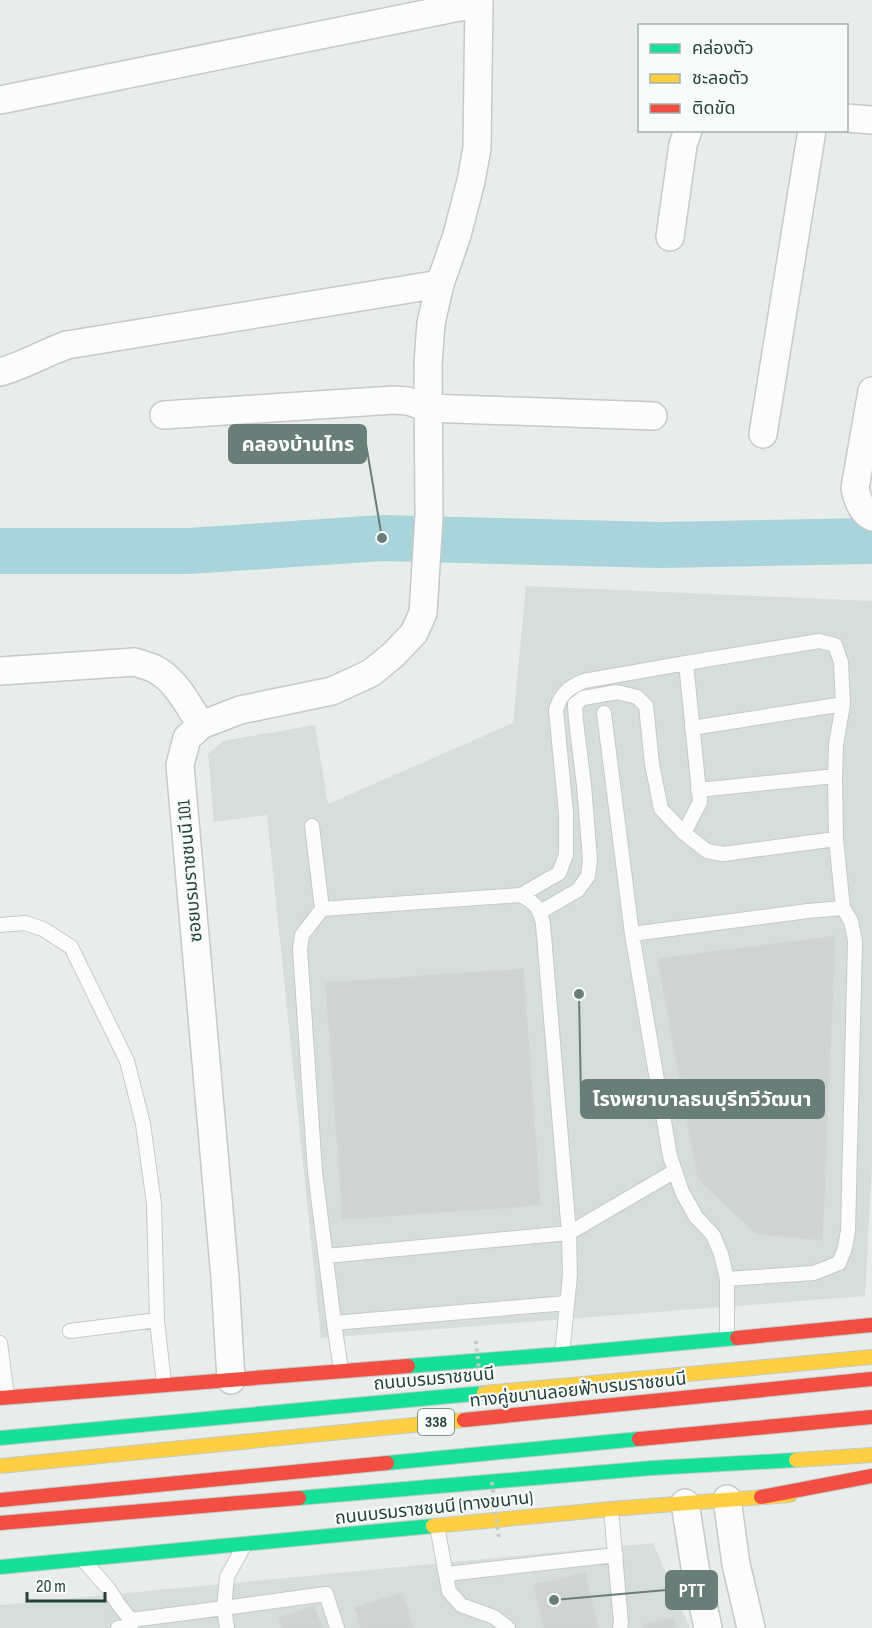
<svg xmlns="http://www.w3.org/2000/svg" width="872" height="1628" font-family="'Sofia Sans Condensed','Noto Sans Thai',sans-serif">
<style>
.built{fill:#d6dedb}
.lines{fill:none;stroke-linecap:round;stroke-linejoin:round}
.river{stroke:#a9d4db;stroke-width:46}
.building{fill:#cfd4d2;stroke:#d1d6d4;stroke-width:1.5}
.lane-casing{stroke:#c5cac8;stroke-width:16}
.street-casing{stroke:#c5cac8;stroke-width:30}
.fast-casing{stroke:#c3cbc8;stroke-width:16}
.slow-casing{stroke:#c3cbc8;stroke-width:16}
.jam-casing{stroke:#c3cbc8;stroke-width:16}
.lane{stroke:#fcfcfc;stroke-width:14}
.street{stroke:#fcfcfc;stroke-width:27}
.fast{stroke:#16e098;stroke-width:14}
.slow{stroke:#ffcf43;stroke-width:14}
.jam{stroke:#f24e42;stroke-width:14}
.fast-bridge-casing{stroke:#c3ccc9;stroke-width:16;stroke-linecap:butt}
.slow-bridge-casing{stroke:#c3ccc9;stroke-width:16;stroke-linecap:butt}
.jam-bridge-casing{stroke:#c3ccc9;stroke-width:16;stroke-linecap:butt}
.path-bridge{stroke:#c3ccca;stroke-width:4;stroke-dasharray:3 4.5;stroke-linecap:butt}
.fast-bridge{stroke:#16e098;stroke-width:14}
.slow-bridge{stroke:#ffcf43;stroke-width:14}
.jam-bridge{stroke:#f24e42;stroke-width:14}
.labels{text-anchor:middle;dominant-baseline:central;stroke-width:4.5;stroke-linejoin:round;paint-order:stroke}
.shield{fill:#f7fbf9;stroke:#637a73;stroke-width:1.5}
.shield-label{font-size:16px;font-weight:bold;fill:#24423a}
.street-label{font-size:18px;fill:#24423a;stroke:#f7fbf9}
.leader{fill:none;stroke:#697e78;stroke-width:2}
.callout-dot{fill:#697e78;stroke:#f7fbf9;stroke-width:2}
.callout{fill:#697e78;stroke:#697e78;stroke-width:2}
.callout-label{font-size:20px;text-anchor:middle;font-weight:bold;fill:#fff}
</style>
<rect width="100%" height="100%" fill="#e8edeb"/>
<path class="built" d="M 526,586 L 872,601 L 872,1167 L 865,1296 L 321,1338 L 267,815 L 214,822 L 208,754 L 223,741 L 315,725 L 328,804 L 513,723 Z
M 653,1543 L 690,1628 L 0,1628 L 0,1605 Z"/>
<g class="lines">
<path class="river" d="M 0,551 L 188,551 L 382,538 L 661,545 L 872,541"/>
</g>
<path class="building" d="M 835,936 L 822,1240 L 757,1234 L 698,1179 L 658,959 Z
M 523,969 L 540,1205 L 343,1219 L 326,983 Z
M 585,1573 L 598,1628 L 544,1628 L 534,1585 Z
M 402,1593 L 413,1628 L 361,1628 L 355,1608 Z
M 314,1606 L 322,1628 L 283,1628 L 279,1618 Z
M 674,1618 L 676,1628 L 643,1628 L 642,1625 Z"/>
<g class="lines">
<defs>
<path id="lane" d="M 686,663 L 819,641 L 835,645 L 841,662 L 843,704 L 836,745 L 835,776 L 836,839 L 843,908
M 604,713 L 632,934 L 670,1156 L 682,1192 L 696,1217 L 713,1235 L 721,1254 L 727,1279 L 727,1339
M 692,728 L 843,704
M 698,790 L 835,776
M 312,826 L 322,909 L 302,935 L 300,949 L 315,1172 L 334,1323 L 341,1370
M 521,895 C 536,904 539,907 543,924 L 569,1233 L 570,1275 L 562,1354
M 322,909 L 521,895 L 559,873 L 566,855 L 566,813 L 556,710 C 561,693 568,688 584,681 L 686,663 L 700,802 L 684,833
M 540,912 L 578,890 L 588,876 L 590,860 L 584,785 L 576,721 L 575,704 L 583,698 L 617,692 L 637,697 L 646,706 L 652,764 L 661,809 L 684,833 L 707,851 L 723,854 L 836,839
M 0,925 L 25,923 L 43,929 L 71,947 L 127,1061 L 143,1124 L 154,1204 L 157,1320 L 164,1384
M 632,934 L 808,911 L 843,908 L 851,921 L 855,941 L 848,1231 L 845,1248 L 839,1263 L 814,1273 L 727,1279
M 326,1256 L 569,1233 L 675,1171
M 334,1323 L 567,1303
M 70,1331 L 157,1320
M 0,1343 L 7,1397
M 611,1509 L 621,1623 L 620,1628
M 437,1526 L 449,1591 L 461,1605 L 494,1617 L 508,1628
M 84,1561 L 108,1588 L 119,1605 L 131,1620 L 224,1608 L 227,1577 L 244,1546
M 446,1574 L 616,1555
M 118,1628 L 131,1626
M 227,1628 L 224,1608 L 326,1594 L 337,1628"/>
<path id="street" d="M 0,100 L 479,3
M 846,118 L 872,120
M 670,237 L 683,145 L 688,130
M 0,372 C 23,366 44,353 67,345 L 440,284
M 872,391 L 855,488 C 857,498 861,512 872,517
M 164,415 L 394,400 L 408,401 L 429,408 L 653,416
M 763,434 L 812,130
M 0,671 L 135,662 C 141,664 147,666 153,668 C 176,679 188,705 201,725
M 231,1380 L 225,1278 L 180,765 L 187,738 L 201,725 L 240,710 L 332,691 L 371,673 L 393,655 L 414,633 L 423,613 L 429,516 L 428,364 L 431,323 L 440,284 L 457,235 L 471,181 L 477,148 L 479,0
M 727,1499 L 736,1564 L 751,1628
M 685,1503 L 695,1567 L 708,1628"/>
<path id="fast" d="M 408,1366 L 562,1354 L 737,1338
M 0,1438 L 484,1393
M 299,1498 L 652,1468 L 796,1460
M 0,1567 L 433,1526"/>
<path id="slow" d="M 484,1393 L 872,1357
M 796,1460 L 872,1455
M 433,1526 L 611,1509 L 790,1495"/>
<path id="jam" d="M 737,1338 L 872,1325
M 0,1398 L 408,1366
M 761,1497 L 872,1476
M 0,1523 L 299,1498"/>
</defs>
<use href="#lane" class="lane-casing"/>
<use href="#street" class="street-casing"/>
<use href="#fast" class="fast-casing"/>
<use href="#slow" class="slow-casing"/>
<use href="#jam" class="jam-casing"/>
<use href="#lane" class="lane"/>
<use href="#street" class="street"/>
<use href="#fast" class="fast"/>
<use href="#slow" class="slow"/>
<use href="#jam" class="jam"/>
<defs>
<path id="fast-bridge" d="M 387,1463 L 639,1439"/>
<path id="slow-bridge" d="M 0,1466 L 464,1420"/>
<path id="jam-bridge" d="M 464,1420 L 872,1379
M 639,1439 L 872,1417
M 0,1500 L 387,1463"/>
</defs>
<use href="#fast-bridge" class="fast-bridge-casing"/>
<use href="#slow-bridge" class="slow-bridge-casing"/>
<use href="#jam-bridge" class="jam-bridge-casing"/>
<path class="path-bridge" d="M 476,1341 L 481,1388
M 492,1482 L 499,1539"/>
<use href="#fast-bridge" class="fast-bridge"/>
<use href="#slow-bridge" class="slow-bridge"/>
<use href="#jam-bridge" class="jam-bridge"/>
</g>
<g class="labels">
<rect class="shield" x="418" y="1409" width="36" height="26" rx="4.5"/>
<g class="shield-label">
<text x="436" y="1422">338</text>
</g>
<g class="street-label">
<text transform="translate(190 871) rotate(-95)">ซอยบรมราชชนนี 101</text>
<text transform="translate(434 1379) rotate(-5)">ถนนบรมราชชนนี</text>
<text transform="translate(578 1390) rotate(-6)">ทางคู่ขนานลอยฟ้าบรมราชชนนี</text>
<text transform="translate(434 1508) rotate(-6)">ถนนบรมราชชนนี (ทางขนาน)</text>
</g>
</g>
<path class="leader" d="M382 538L366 444M579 994L581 1099M554 1600L666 1590"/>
<g class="callout-dot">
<circle cx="382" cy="538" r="6"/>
<circle cx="579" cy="994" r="6"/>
<circle cx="554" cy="1600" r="6"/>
</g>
<g class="callout">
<rect x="229" y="425" width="137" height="38" rx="6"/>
<rect x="581" y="1080" width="243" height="38" rx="6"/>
<rect x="666" y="1571" width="51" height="38" rx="6"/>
</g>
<g class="callout-label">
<text x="298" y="451">คลองบ้านไทร</text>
<text x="702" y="1106">โรงพยาบาลธนบุรีทวีวัฒนา</text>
<text x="692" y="1597">PTT</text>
</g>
<rect x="638" y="24" width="210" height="108" fill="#f7fbf9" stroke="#a3b1ad" stroke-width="1.5"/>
<rect x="650" y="44" width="30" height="9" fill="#16e098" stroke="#a3b1ad" stroke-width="1.5"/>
<text x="692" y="54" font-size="18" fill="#24423a">คล่องตัว</text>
<rect x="650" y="74" width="30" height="9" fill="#ffcf43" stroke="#a3b1ad" stroke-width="1.5"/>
<text x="692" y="84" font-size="18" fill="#24423a">ชะลอตัว</text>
<rect x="650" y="104" width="30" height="9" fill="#f24e42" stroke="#a3b1ad" stroke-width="1.5"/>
<text x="692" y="114" font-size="18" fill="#24423a">ติดขัด</text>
<path d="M27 1592v9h78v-9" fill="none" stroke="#24423a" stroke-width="3"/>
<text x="36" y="1592" font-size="18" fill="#24423a" stroke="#f7fbf9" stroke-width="4.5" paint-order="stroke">20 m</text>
</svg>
